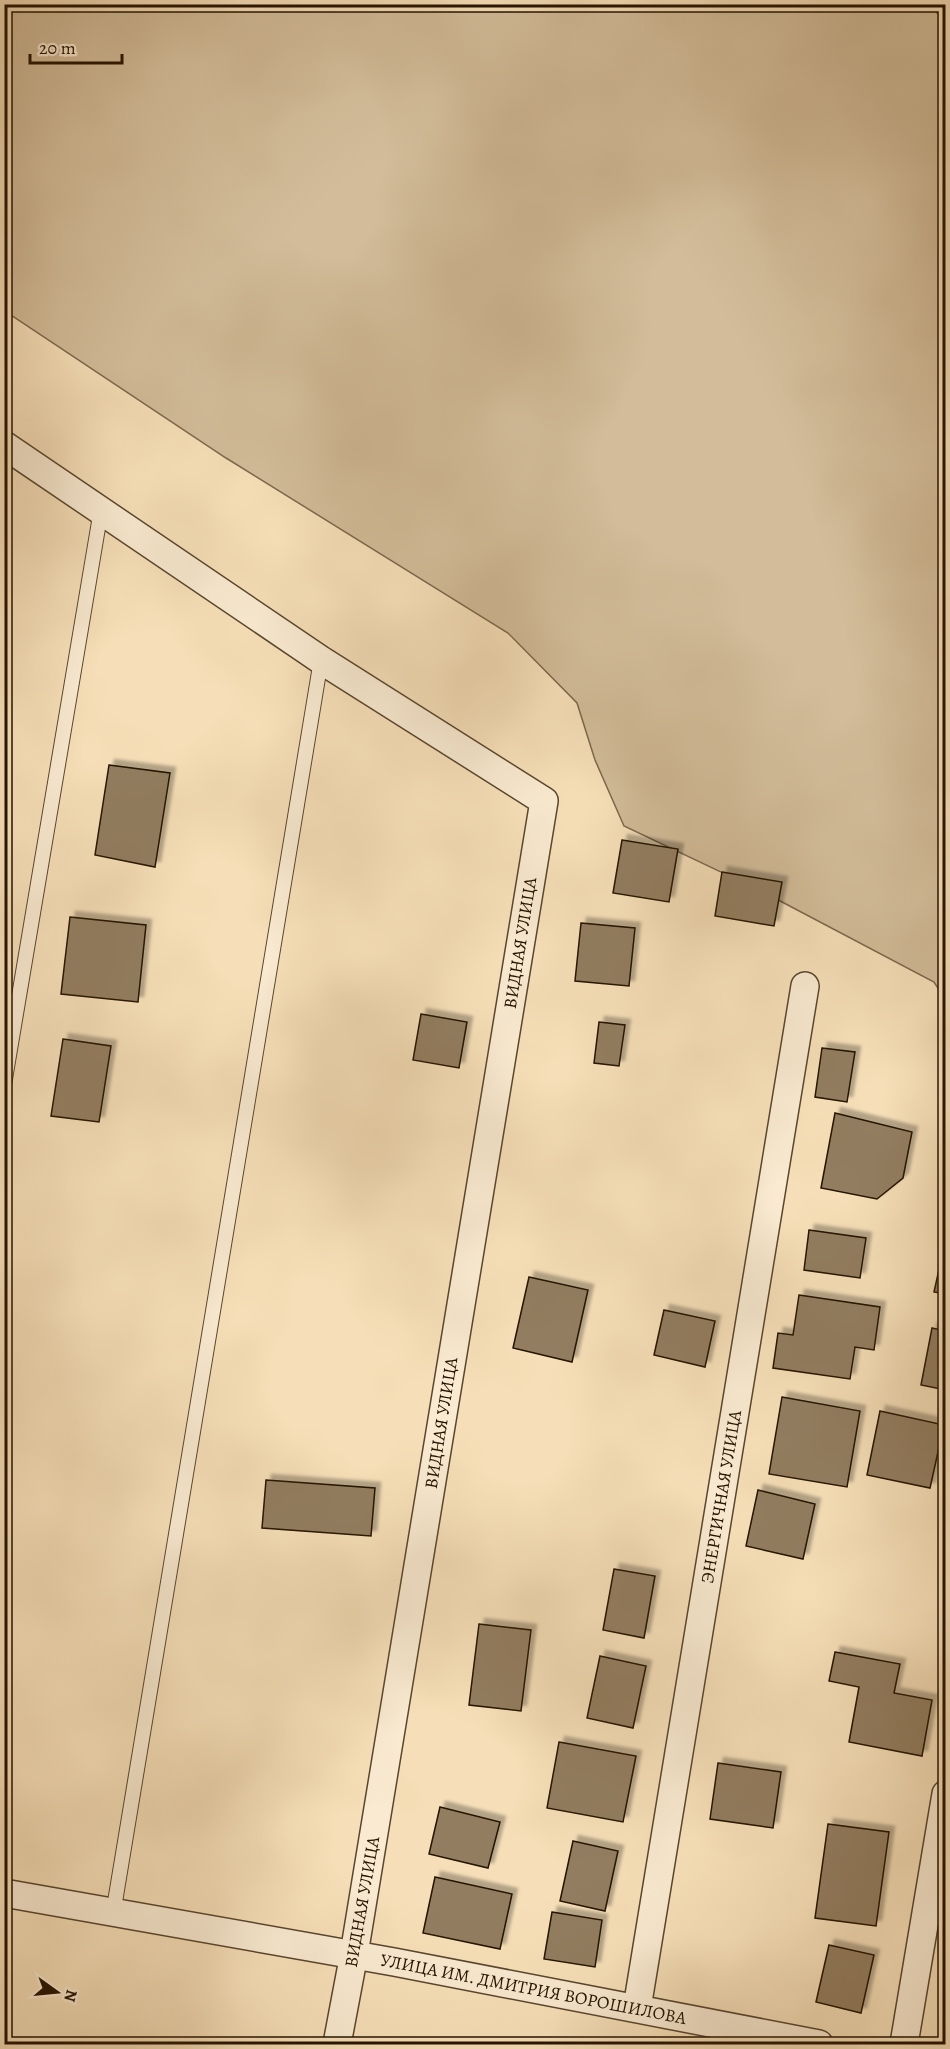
<svg xmlns="http://www.w3.org/2000/svg" width="950" height="2049" font-family="Alegreya,serif">
<style>
.green{fill:#d2bc99;stroke:#7c684c;stroke-width:1.5}
.building{fill:#927d60;stroke:#251300;stroke-width:1.5;filter:url(#shadow)}
.lines{fill:none;stroke-linecap:round;stroke-linejoin:round}
.service-casing{stroke:#59462e;stroke-width:16}
.minor-casing{stroke:#59462e;stroke-width:30}
.service{stroke:#f9ead1;stroke-width:14}
.minor{stroke:#f9ead1;stroke-width:27}
.labels{text-anchor:middle;dominant-baseline:central;stroke-width:6;stroke-linejoin:round;paint-order:stroke}
.street-label{font-size:18px;fill:#251300;stroke:#f9ead1}
</style>
<defs>
<filter id="shadow"><feDropShadow dx="5.5" dy="-5.5" stdDeviation="1.5" flood-color="#0004"/></filter>
</defs>
<rect width="100%" height="100%" fill="#f6dfb8"/>
<filter id="stains"><feTurbulence type="fractalNoise" baseFrequency=".00333" numOctaves="4"/><feColorMatrix values="0 0 0 0 .2 0 0 0 0 .09 0 0 0 0 .02 0 0 0 .5 -.17"/></filter>
<radialGradient id="worn" r=".72"><stop offset=".6" stop-color="#630" stop-opacity="0"/><stop offset="1" stop-color="#630" stop-opacity=".3"/></radialGradient>
<path class="green" d="M 928,4 L 945,21 L 945,999 L 934,982 L 765,893 L 624,826 L 595,760 L 577,703 L 508,633 L 226,458 L 5,311 L 4,5 Z"/>
<path class="building" d="M 109,765 L 170,773 L 155,867 L 95,855 Z
M 622,840 L 678,849 L 669,902 L 613,893 Z
M 722,872 L 782,882 L 774,926 L 715,916 Z
M 70,917 L 146,925 L 138,1002 L 61,994 Z
M 581,923 L 635,928 L 629,986 L 575,981 Z
M 421,1014 L 467,1022 L 459,1068 L 413,1060 Z
M 599,1022 L 625,1025 L 619,1066 L 594,1063 Z
M 63,1039 L 111,1046 L 99,1122 L 51,1116 Z
M 822,1048 L 855,1052 L 847,1102 L 815,1097 Z
M 835,1113 L 912,1132 L 903,1178 L 877,1199 L 821,1188 Z
M 946,1170 L 946,1211 L 940,1210 Z
M 809,1230 L 866,1238 L 860,1278 L 804,1270 Z
M 944,1247 L 946,1248 L 946,1294 L 934,1292 Z
M 529,1277 L 588,1290 L 572,1362 L 513,1348 Z
M 799,1295 L 880,1307 L 874,1350 L 855,1347 L 850,1379 L 773,1368 L 778,1333 L 793,1335 Z
M 664,1310 L 715,1321 L 705,1367 L 654,1355 Z
M 932,1328 L 946,1331 L 946,1390 L 921,1385 Z
M 782,1397 L 860,1411 L 847,1487 L 769,1474 Z
M 880,1411 L 944,1425 L 930,1488 L 867,1475 Z
M 266,1480 L 375,1488 L 371,1536 L 262,1528 Z
M 758,1490 L 815,1504 L 803,1559 L 746,1546 Z
M 614,1569 L 655,1576 L 644,1638 L 603,1630 Z
M 479,1624 L 531,1630 L 521,1711 L 469,1705 Z
M 835,1652 L 900,1664 L 894,1693 L 932,1700 L 922,1756 L 849,1742 L 859,1687 L 829,1681 Z
M 600,1656 L 646,1666 L 633,1728 L 587,1718 Z
M 559,1742 L 636,1756 L 623,1822 L 547,1808 Z
M 718,1763 L 781,1772 L 773,1828 L 710,1819 Z
M 440,1807 L 500,1822 L 488,1868 L 429,1854 Z
M 828,1824 L 889,1832 L 876,1926 L 815,1918 Z
M 573,1841 L 618,1851 L 605,1911 L 560,1901 Z
M 435,1877 L 512,1894 L 500,1949 L 423,1933 Z
M 552,1912 L 602,1920 L 595,1967 L 544,1959 Z
M 829,1945 L 874,1955 L 861,2013 L 816,2002 Z"/>
<g class="lines">
<defs>
<path id="service" d="M 4,1085 L 101,510
M 113,1914 L 321,660"/>
<g id="minor">
<path d="M 4,445 L 321,660 L 544,801 L 354,1954 L 337,2044"/>
<path id="s1" d="M 4,1893 L 394,1962 L 819,2044"/>
<path id="s2" d="M 637,2008 L 805,986"/>
<path d="M 904,2044 L 946,1794"/>
</g>
</defs>
<use href="#service" class="service-casing"/>
<use href="#minor" class="minor-casing"/>
<use href="#service" class="service"/>
<use href="#minor" class="minor"/>
</g>
<g class="labels">
<g class="street-label">
<text transform="translate(520 943) rotate(-81)">ВИДНАЯ УЛИЦА</text>
<text transform="translate(441 1423) rotate(-81)">ВИДНАЯ УЛИЦА</text>
<text stroke="none"><textPath href="#s2" startOffset="518">ЭНЕРГИЧНАЯ УЛИЦА</textPath></text>
<text transform="translate(362 1902) rotate(-80)">ВИДНАЯ УЛИЦА</text>
<text stroke="none"><textPath href="#s1" startOffset="538">УЛИЦА ИМ. ДМИТРИЯ ВОРОШИЛОВА</textPath></text>
</g>
</g>
<rect width="950" height="2049" fill="none" stroke="#f6dfb8" stroke-width="24"/>
<rect x="6" y="6" width="938" height="2037" fill="none" stroke="#251300" stroke-width="3"/>
<rect x="12" y="12" width="926" height="2025" fill="none" stroke="#251300" stroke-width="1.5"/>
<g transform="translate(57 1992) rotate(105)" stroke="#f9ead1" stroke-width="4.5" paint-order="stroke">
<path d="M0-4.5L10 22L0 15L-10 22Z" fill="#251300"/>
<text y="-9" font-size="16" font-weight="bold" text-anchor="middle" fill="#251300">N</text>
</g>
<path d="M30 54v9h92v-9" fill="none" stroke="#251300" stroke-width="3"/>
<text x="39" y="54" font-size="18" fill="#251300" stroke="#f9ead1" stroke-width="4.5" paint-order="stroke">20 m</text>
<rect width="100%" height="100%" filter="url(#stains)"/>
<rect width="100%" height="100%" fill="url(#worn)"/>
</svg>
